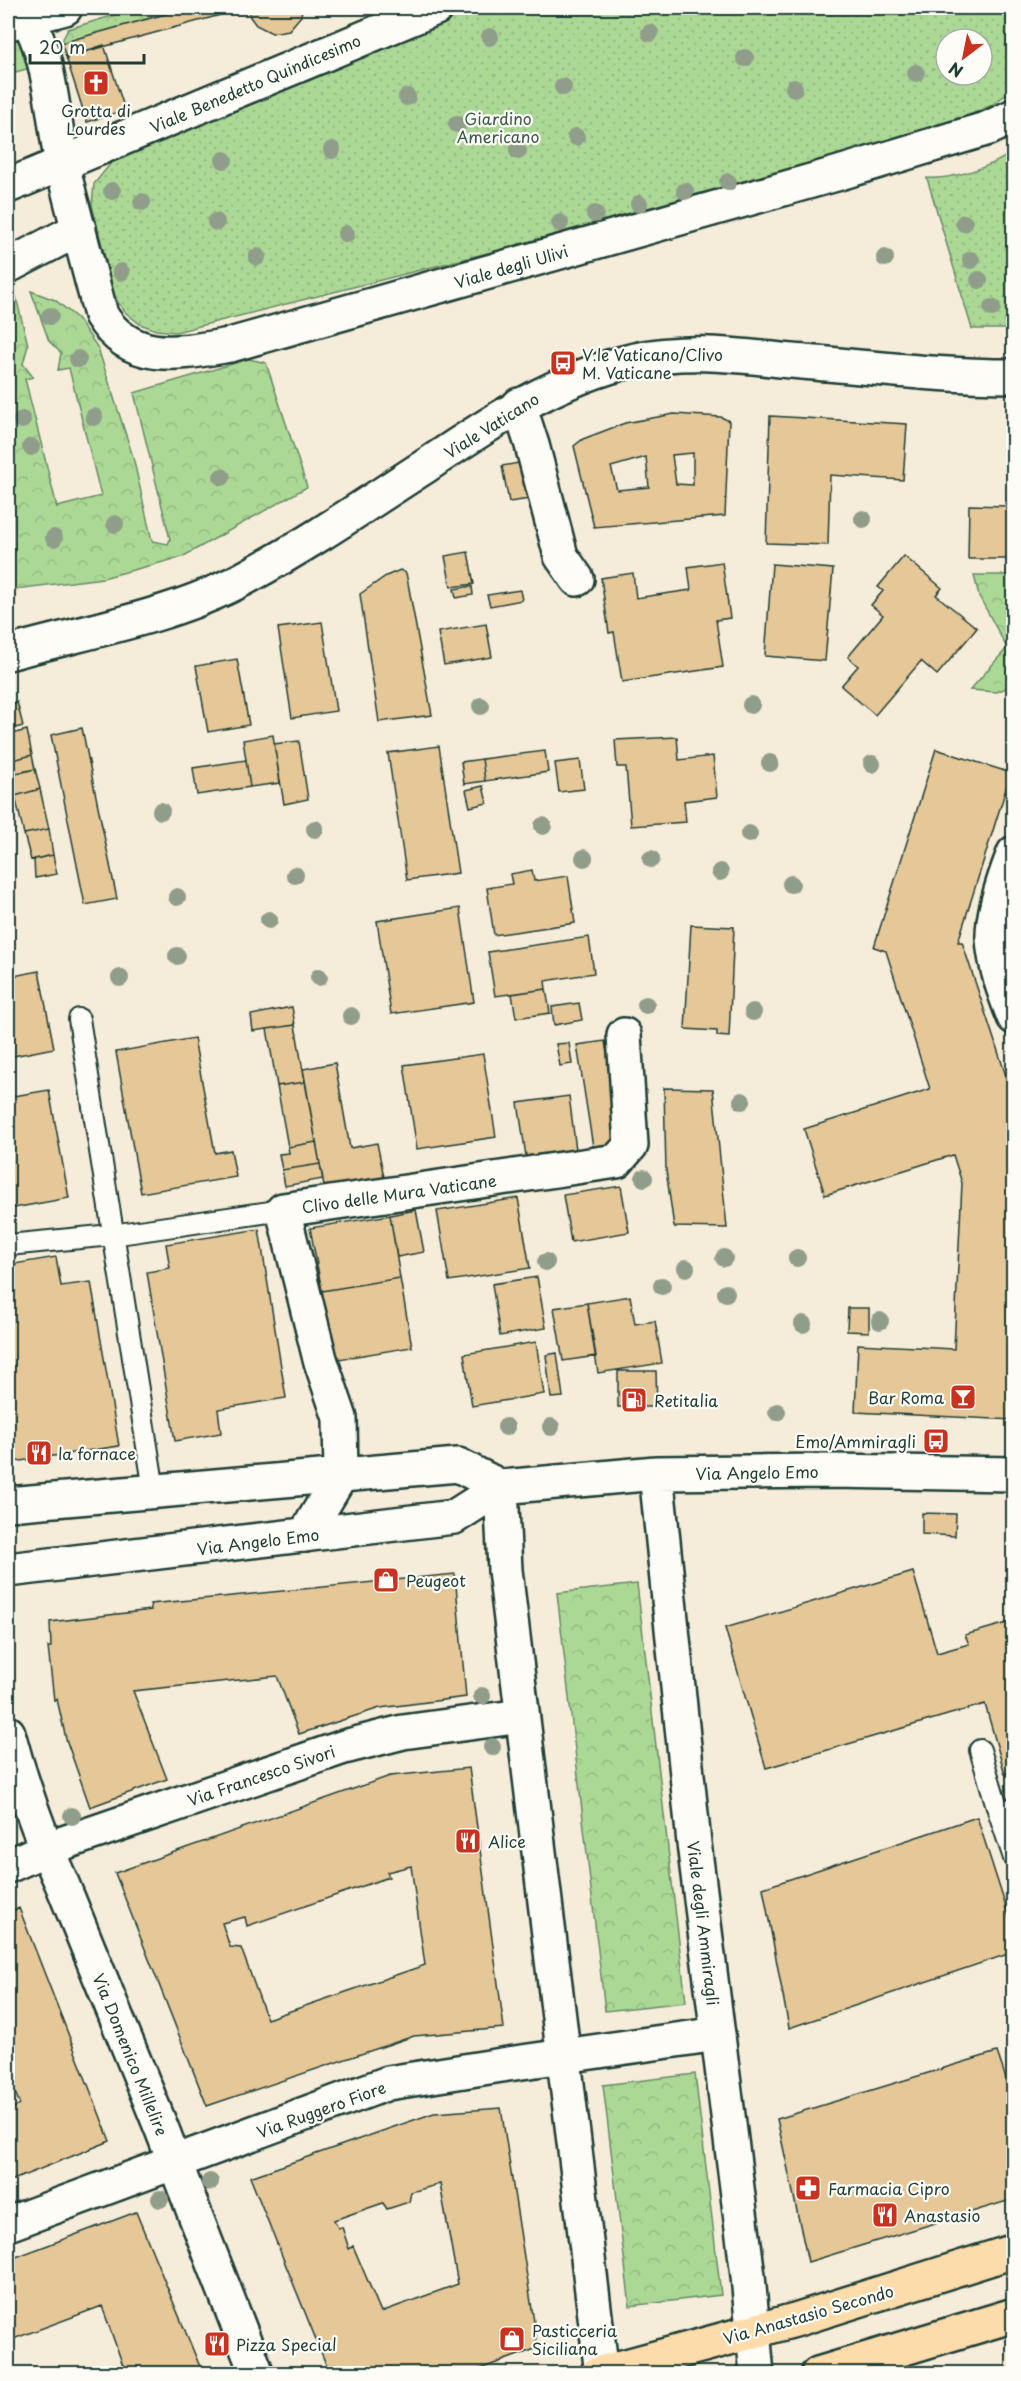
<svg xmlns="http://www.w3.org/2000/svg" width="1021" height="2381" font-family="'Playpen Sans',sans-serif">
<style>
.grass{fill:url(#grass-dots);stroke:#668a65;stroke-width:1.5;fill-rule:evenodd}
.forest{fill:url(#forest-crowns);stroke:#668a65;stroke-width:1.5}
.building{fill:#e5c798;stroke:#1f3d34;stroke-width:1.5;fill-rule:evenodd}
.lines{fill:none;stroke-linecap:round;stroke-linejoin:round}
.service-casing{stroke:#1f3d34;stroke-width:24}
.minor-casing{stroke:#1f3d34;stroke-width:38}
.tertiary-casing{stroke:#1f3d34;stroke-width:38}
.secondary-casing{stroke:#1f3d34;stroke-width:38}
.primary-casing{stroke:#1f3d34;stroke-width:38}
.service{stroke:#fdfcf7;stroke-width:20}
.minor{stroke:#fdfcf7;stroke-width:33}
.tertiary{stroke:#fdfcf7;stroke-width:33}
.secondary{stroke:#fdfcf7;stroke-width:33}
.primary{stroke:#fddcac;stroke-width:33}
.tree{fill:#8f9d8a}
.labels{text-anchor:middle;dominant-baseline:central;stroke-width:4.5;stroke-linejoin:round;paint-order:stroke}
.street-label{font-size:16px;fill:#1f3d34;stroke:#fdfcf7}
.poi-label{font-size:16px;fill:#1f3d34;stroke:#fdfcf7;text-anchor:start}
.park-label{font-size:16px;fill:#3b5c48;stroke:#fdfcf7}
</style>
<defs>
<pattern id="grass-dots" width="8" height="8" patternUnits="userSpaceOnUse" patternTransform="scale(1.5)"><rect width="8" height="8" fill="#acd896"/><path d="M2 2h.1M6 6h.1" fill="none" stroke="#94ba82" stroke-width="1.8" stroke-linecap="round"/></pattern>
<pattern id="forest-crowns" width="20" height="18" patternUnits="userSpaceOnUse" patternTransform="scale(1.5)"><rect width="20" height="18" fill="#acd896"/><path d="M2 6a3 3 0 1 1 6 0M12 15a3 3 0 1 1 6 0" fill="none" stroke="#94ba82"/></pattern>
</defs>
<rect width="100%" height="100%" fill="#f6ecda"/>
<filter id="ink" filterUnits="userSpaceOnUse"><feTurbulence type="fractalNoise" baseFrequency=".0167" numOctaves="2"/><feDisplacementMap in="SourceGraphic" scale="12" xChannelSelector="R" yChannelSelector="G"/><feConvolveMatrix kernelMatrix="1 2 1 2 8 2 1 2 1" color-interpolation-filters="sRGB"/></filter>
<g filter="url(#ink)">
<path class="grass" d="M 477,8 L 1013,8 L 1013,89 L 992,105 L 944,127 L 507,248 L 176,332 L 156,330 L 140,324 L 125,312 L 115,298 L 92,205 L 94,184 L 111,163 L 423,28 ZM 946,39 L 982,39 L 982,75 L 946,75 Z
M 1013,151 L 1013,329 L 972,329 L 927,178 C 950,180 996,166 1013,151 Z"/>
<path class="forest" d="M 139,8 L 187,8 L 61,43 L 68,29 Z
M 19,39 L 34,67 L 8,74 L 8,42 Z
M 31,291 L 55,300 L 77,318 L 98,348 L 133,457 L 152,541 L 168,544 L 170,539 L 134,393 L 249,359 L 266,363 L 307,487 L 182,557 L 103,578 L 8,590 L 8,500 L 12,488 L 8,466 L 8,303 L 15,293 L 28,345 L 23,364 L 33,377 L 25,379 L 57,507 L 101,496 L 69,368 L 58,370 L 61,353 L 49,341 Z
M 974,575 L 1013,575 L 1013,685 L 997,692 L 970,690 L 1007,648 L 979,596 Z
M 637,1584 L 686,2002 L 605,2011 L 557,1593 Z
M 695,2074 L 721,2295 L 630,2306 L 603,2085 Z"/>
<path class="building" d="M 187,8 L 246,8 L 66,57 L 61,43 Z
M 249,8 L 302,8 L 301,16 L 289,30 L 272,33 L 256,25 L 250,17 Z
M 104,45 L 125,110 L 87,122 L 66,57 Z
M 674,414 L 721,417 L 729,421 L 725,516 L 594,527 L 574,446 L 583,439 L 625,423 ZM 693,453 L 693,485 L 676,484 L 672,455 ZM 646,457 L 649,487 L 617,490 L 611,467 Z
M 770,416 L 907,424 L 903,480 L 830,475 L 828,545 L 766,543 Z
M 524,462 L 530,499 L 509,502 L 502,466 Z
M 1008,476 L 1014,476 L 1014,559 L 968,559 L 969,505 L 1008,506 Z
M 468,552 L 474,584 L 451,587 L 445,556 Z
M 904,556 L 942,588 L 936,595 L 977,628 L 937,675 L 921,661 L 875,715 L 841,686 L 858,666 L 848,657 L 883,615 L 871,605 L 883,591 L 878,587 Z
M 722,562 L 730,618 L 716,620 L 723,667 L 622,682 L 614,632 L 609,633 L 601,578 L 633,573 L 636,598 L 691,590 L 688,567 Z
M 772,564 L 833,569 L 825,661 L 765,656 Z
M 400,570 L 406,573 L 408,583 L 432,715 L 379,722 L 360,594 L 386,576 Z
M 472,586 L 473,595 L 456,598 L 454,589 Z
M 520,590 L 522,600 L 490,606 L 487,595 Z
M 322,622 L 336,711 L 292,718 L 278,628 Z
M 486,624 L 492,657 L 444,665 L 438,632 Z
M 237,659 L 249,725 L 208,732 L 196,666 Z
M 17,702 L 23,726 L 8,730 L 8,705 Z
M 82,728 L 117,899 L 85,905 L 51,735 Z
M 27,730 L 32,755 L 13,760 L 8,735 Z
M 273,735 L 280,783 L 250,787 L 243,740 Z
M 677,737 L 679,760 L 713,756 L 717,797 L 684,801 L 686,822 L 631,826 L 626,767 L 617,767 L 615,740 Z
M 299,741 L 308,799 L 284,804 L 274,744 Z
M 439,746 L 458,873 L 407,880 L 388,753 Z
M 936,749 L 1011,773 L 958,942 L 962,942 L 1014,1100 L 1014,1420 L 855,1412 L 858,1344 L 954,1349 L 962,1183 L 953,1155 L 825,1195 L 804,1129 L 930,1089 L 886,951 L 874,947 Z
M 545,751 L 548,772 L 485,781 L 482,759 Z
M 32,755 L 35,769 L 16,773 L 13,760 Z
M 482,759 L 485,781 L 464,784 L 461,762 Z
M 246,760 L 250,787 L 197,795 L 193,768 Z
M 580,760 L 584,789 L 559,792 L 555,763 Z
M 35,769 L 40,789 L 15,796 L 11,775 Z
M 483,786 L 487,803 L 470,807 L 466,790 Z
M 40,789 L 49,829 L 24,834 L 15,796 Z
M 49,829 L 53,855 L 31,860 L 24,834 Z
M 53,855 L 57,874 L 35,878 L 34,859 Z
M 532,870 L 534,881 L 568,876 L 575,923 L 494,935 L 487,888 L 512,884 L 510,874 Z
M 460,908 L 474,1002 L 391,1014 L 377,921 Z
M 691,925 L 734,927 L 729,1037 L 717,1036 L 717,1031 L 685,1029 Z
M 589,937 L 594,973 L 545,981 L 546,989 L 495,996 L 488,952 Z
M 39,971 L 54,1048 L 8,1057 L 8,977 Z
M 546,989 L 550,1013 L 516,1018 L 512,994 Z
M 579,1003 L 582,1020 L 554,1025 L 552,1007 Z
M 292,1007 L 295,1025 L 253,1031 L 251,1015 Z
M 295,1025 L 305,1082 L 277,1086 L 267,1029 Z
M 194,1038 L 215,1153 L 231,1150 L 236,1177 L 141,1193 L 116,1052 Z
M 605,1041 L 620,1142 L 593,1147 L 577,1045 Z
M 569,1043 L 572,1064 L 560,1066 L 556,1044 Z
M 483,1054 L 496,1137 L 417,1149 L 404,1065 Z
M 335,1063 L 350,1148 L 377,1143 L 385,1182 L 325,1192 L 303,1069 Z
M 305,1082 L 316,1142 L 288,1147 L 277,1086 Z
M 664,1088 L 713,1089 L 727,1228 L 674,1227 L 666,1170 Z
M 49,1090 L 69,1198 L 8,1209 L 8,1097 Z
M 569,1096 L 576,1150 L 526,1156 L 518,1103 Z
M 316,1142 L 320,1164 L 282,1170 L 279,1154 L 289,1153 L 288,1147 Z
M 320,1164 L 323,1179 L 285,1186 L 282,1170 Z
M 621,1186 L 629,1232 L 571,1242 L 563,1195 Z
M 518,1198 L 530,1268 L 449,1281 L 437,1211 Z
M 416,1210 L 424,1252 L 397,1257 L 390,1215 Z
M 390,1215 L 400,1278 L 322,1291 L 310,1228 Z
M 259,1229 L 286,1398 L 218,1409 L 221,1433 L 175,1441 L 147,1272 L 170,1268 L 166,1244 Z
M 56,1257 L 61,1286 L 91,1282 L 119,1446 L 14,1462 L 8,1424 L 8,1287 L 11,1287 L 8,1265 Z
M 537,1277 L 546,1328 L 500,1336 L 492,1284 Z
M 400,1278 L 412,1347 L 333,1360 L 322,1291 Z
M 630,1296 L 635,1324 L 655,1321 L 662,1363 L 598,1373 L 587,1303 Z
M 587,1303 L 596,1356 L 563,1361 L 554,1308 Z
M 848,1308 L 869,1308 L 869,1332 L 847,1331 Z
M 536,1342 L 544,1394 L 472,1406 L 464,1354 Z
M 557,1353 L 563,1397 L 551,1398 L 546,1355 Z
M 618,1371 L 656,1371 L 657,1407 L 618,1407 Z
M 922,1513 L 956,1514 L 955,1536 L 922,1534 Z
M 913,1572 L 937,1653 L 969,1644 L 965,1635 L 1014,1621 L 1014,1772 L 1005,1774 L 985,1704 L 766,1768 L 725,1628 Z
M 455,1574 L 466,1697 L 380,1708 L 299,1734 L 277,1676 L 133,1691 L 167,1779 L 90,1807 L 66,1739 L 57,1699 L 54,1700 L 48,1647 L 51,1647 L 50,1622 L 151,1610 L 150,1604 Z
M 469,1768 L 504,2028 L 414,2036 L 207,2106 L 115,1873 L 390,1776 ZM 411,1866 L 425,1965 L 267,2019 L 241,1948 L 230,1947 L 222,1923 L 245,1917 L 247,1926 L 389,1877 L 387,1872 Z
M 977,1817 L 1014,1932 L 1014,1952 L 789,2028 L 763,1888 Z
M 19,1908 L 110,2141 L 8,2182 L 8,2110 L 20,2105 L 8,2074 L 8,1913 Z
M 997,2052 L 1014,2102 L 1014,2199 L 808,2262 L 777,2119 Z
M 501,2108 L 538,2348 L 466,2374 L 330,2374 L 250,2177 L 434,2113 ZM 440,2184 L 458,2284 L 381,2312 L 353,2246 L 349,2249 L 342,2227 L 338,2228 L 334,2220 L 383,2203 L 387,2209 L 409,2202 L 411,2192 Z
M 136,2212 L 203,2374 L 126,2374 L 102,2306 L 8,2341 L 8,2260 Z"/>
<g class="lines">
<defs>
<path id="service" d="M 79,1019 L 154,1490
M 8,1245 L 112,1235 L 283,1210
M 980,1750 L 999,1813 L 1014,1808
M 999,1813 L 1014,1858"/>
<path id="minor" d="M 19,8 C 50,41 53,120 62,164 C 74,215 88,265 101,315 C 131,365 182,353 230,345 L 836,174 L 989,128 L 1014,116
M 9,23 L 65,8
M 8,186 L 436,8
M 8,266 L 79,229
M 519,405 L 532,445 L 561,556 L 577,579
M 1014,853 C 1005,876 992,915 993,939 C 995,967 1004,992 1014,1017
M 305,1535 L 341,1475 L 340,1418 L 320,1359 L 283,1210 L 617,1161 L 631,1145 L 624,1035
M 8,1733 C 22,1786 40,1836 63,1886 L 161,2127 L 257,2374
M 8,1866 L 46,1849 L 344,1747 L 403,1732 L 522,1716
M 8,2224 L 388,2083 L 508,2064 L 718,2034"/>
<path id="tertiary" d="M 8,653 C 90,630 179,616 254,573 C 313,541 368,503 424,467 C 491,422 556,378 635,360 C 687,348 740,356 792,361 C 866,367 939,376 1014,376"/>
<path id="secondary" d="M 656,1473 L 694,1843 L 748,2276 L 757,2374
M 501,1487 L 505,1570 L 602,2374
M 8,1504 L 458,1465 L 501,1487
M 8,1570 L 454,1517 L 501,1487 L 656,1473 L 831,1471 L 1014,1474"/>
<path id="primary" d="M 597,2374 L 795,2320 L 1014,2251
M 818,2374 L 1014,2315"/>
</defs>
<use href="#service" class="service-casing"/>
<use href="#minor" class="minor-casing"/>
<use href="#tertiary" class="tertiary-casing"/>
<use href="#secondary" class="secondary-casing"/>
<use href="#primary" class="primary-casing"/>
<use href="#service" class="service"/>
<use href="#minor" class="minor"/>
<use href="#tertiary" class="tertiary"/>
<use href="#secondary" class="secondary"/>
<use href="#primary" class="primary"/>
</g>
<g class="tree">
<circle cx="650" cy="33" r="9"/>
<circle cx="490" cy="37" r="9"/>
<circle cx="745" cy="58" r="9"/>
<circle cx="916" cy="73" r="9"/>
<circle cx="563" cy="87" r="9"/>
<circle cx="794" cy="88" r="9"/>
<circle cx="407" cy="97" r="9"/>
<circle cx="457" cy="124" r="9"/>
<circle cx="576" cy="137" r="9"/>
<circle cx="332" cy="150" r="9"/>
<circle cx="518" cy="151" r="9"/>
<circle cx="224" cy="160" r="9"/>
<circle cx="728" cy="182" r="9"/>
<circle cx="112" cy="191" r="9"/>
<circle cx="685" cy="191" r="9"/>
<circle cx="142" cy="202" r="9"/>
<circle cx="639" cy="204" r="9"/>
<circle cx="595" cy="214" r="9"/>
<circle cx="216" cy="222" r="9"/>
<circle cx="560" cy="223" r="9"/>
<circle cx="964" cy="223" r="9"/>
<circle cx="346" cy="234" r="9"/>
<circle cx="257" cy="257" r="9"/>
<circle cx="885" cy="258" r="9"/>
<circle cx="971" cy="260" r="9"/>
<circle cx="121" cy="272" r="9"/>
<circle cx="979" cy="280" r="9"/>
<circle cx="992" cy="308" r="9"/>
<circle cx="50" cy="316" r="9"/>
<circle cx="78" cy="359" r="9"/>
<circle cx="94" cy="417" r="9"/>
<circle cx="22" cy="420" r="9"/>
<circle cx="31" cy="447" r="9"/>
<circle cx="222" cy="477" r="9"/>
<circle cx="863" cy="519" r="9"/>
<circle cx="115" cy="524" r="9"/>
<circle cx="54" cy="538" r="9"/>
<circle cx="751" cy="705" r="9"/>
<circle cx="481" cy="706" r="9"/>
<circle cx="770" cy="763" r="9"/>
<circle cx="872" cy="764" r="9"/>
<circle cx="161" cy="811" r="9"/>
<circle cx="543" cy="826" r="9"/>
<circle cx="315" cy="829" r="9"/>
<circle cx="749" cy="834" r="9"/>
<circle cx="584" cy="858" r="9"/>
<circle cx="651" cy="859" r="9"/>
<circle cx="720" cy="872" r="9"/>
<circle cx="295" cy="875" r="9"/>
<circle cx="791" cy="884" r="9"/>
<circle cx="177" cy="897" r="9"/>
<circle cx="269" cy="920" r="9"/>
<circle cx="177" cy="956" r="9"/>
<circle cx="319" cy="977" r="9"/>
<circle cx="120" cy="978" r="9"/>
<circle cx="646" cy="1005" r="9"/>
<circle cx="753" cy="1012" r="9"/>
<circle cx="351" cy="1016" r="9"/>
<circle cx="742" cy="1101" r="9"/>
<circle cx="644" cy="1178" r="9"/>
<circle cx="724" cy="1258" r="9"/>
<circle cx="797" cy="1258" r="9"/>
<circle cx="546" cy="1262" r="9"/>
<circle cx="686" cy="1268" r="9"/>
<circle cx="662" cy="1286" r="9"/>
<circle cx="726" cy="1293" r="9"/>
<circle cx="880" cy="1321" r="9"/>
<circle cx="803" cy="1324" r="9"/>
<circle cx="777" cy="1412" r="9"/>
<circle cx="506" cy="1427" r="9"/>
<circle cx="551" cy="1427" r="9"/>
<circle cx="482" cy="1696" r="9"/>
<circle cx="492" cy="1747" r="9"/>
<circle cx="72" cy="1816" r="9"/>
<circle cx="210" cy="2182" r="9"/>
<circle cx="160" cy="2199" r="9"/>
</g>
</g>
<defs>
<symbol id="church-square" viewBox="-11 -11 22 22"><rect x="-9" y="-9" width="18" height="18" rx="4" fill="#c8321e" stroke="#fdfcf7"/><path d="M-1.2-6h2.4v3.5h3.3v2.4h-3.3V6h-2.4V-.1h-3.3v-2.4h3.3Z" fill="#fff"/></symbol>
<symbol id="bus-square" viewBox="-11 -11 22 22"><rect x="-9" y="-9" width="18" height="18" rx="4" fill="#c8321e" stroke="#fdfcf7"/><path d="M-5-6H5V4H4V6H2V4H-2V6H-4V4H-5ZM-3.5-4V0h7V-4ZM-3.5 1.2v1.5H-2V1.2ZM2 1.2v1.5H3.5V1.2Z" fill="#fff"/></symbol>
<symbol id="bar-square" viewBox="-11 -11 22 22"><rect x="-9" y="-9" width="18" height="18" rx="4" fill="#c8321e" stroke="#fdfcf7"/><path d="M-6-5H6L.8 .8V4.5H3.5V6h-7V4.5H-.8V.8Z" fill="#fff"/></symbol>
<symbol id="fuel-square" viewBox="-11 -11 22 22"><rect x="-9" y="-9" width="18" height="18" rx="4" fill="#c8321e" stroke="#fdfcf7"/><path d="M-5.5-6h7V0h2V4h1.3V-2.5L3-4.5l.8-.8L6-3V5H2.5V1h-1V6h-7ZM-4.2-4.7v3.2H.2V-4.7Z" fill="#fff"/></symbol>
<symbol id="restaurant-square" viewBox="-11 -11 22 22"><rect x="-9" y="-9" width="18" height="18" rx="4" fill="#c8321e" stroke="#fdfcf7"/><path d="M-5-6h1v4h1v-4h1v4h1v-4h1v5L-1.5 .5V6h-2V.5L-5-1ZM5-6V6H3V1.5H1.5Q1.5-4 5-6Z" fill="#fff"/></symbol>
<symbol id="shop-square" viewBox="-11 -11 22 22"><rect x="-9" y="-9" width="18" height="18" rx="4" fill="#c8321e" stroke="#fdfcf7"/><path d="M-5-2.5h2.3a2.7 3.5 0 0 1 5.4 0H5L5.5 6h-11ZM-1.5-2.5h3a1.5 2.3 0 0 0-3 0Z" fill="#fff"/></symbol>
<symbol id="pharmacy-square" viewBox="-11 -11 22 22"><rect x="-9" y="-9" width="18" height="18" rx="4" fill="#c8321e" stroke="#fdfcf7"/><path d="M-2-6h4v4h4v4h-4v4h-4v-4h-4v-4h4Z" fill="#fff"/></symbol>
</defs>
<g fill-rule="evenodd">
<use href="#church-square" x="81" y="68" width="30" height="30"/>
<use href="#bus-square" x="548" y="348" width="30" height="30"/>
<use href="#bar-square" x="948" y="1382" width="30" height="30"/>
<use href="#fuel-square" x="619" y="1385" width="30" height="30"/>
<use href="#bus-square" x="921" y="1426" width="30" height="30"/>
<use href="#restaurant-square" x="24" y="1438" width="30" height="30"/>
<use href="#shop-square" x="371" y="1565" width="30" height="30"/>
<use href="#restaurant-square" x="453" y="1826" width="30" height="30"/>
<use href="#pharmacy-square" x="793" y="2173" width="30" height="30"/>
<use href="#restaurant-square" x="870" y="2200" width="30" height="30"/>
<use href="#shop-square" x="497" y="2324" width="30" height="30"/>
<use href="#restaurant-square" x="202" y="2329" width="30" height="30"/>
</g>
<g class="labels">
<g class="street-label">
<text transform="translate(255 83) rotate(-23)">Viale Benedetto Quindicesimo</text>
<text transform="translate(511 266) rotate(-16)">Viale degli Ulivi</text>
<text transform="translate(491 425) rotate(-32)">Viale Vaticano</text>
<text transform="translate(399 1193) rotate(-8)">Clivo delle Mura Vaticane</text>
<text transform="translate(757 1472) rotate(-1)">Via Angelo Emo</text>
<text transform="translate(258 1541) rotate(-7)">Via Angelo Emo</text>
<text transform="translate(261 1775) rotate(-19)">Via Francesco Sivori</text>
<text transform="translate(704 1923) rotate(83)">Viale degli Ammiragli</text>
<text transform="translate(131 2054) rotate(68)">Via Domenico Millelire</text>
<text transform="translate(321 2109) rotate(-20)">Via Ruggero Fiore</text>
<text transform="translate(808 2314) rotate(-16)">Via Anastasio Secondo</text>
</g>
<g class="poi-label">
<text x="96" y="110" text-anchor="middle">Grotta di<tspan x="96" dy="18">Lourdes</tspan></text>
<text x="582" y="354">V.le Vaticano/Clivo<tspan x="582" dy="18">M. Vaticane</tspan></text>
<text x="944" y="1397" text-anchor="end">Bar Roma</text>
<text x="654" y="1400">Retitalia</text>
<text x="916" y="1441" text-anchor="end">Emo/Ammiragli</text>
<text x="58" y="1453">la fornace</text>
<text x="406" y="1580">Peugeot</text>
<text x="488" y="1841">Alice</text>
<text x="828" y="2188">Farmacia Cipro</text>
<text x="904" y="2215">Anastasio</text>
<text x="532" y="2330">Pasticceria<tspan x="532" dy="18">Siciliana</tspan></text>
<text x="236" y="2344">Pizza Special</text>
</g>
<g class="park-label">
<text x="498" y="118">Giardino<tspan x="498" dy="18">Americano</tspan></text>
</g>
</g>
<rect width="1021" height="2381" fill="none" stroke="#fdfcf7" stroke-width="30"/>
<rect x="15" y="15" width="991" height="2351" fill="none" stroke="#1f3d34" stroke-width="2" filter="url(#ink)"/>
<g transform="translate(964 57) rotate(212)"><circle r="28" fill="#fdfcf7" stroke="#a4b0a9" stroke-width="1.5"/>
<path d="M0-4.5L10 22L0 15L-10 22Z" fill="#c8321e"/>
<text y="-9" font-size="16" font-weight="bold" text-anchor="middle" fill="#1f3d34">N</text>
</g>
<path d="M30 54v9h114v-9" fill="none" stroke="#1f3d34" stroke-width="3"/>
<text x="39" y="54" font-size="18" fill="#1f3d34" stroke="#fdfcf7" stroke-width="4.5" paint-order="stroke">20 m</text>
</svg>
